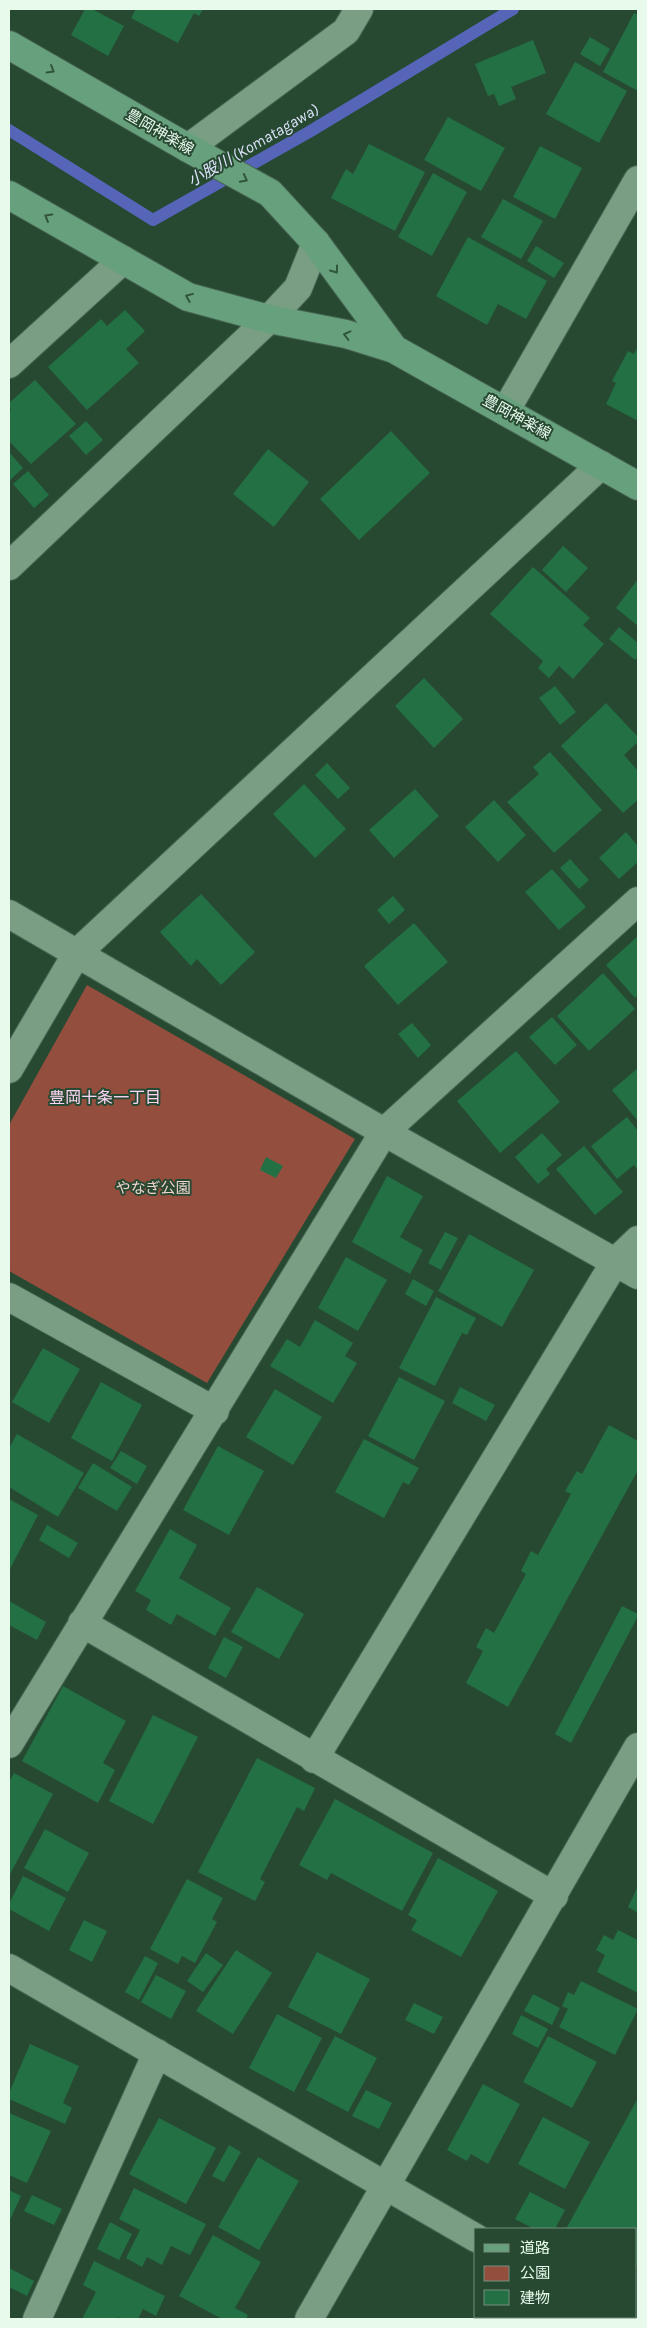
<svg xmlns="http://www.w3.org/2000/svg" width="647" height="2328" font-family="Karla,'Noto Sans JP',sans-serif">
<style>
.green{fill:#944e3e}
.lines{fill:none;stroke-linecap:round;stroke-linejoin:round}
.stream{stroke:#5765b9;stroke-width:12}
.building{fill:#227043}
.street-casing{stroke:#456351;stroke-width:30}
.secondary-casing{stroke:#456351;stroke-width:30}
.street{stroke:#799e84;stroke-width:28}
.secondary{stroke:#67a07c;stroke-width:28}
.oneway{stroke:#31563d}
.labels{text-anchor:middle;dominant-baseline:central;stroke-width:4;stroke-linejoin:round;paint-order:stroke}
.street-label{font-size:15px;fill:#e7faec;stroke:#274932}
.park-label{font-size:15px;fill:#eed3cc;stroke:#274932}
.water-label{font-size:16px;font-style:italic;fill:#dde4fb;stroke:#274932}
.neighbourhood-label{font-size:16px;fill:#fed6f5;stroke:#274932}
</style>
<rect width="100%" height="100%" fill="#274932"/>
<path class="green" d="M 87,985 L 355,1139 L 207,1383 L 9,1271 L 9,1125 Z"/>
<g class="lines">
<path class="stream" d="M 9,130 L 153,220 L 309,132 L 513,9"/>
</g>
<path class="building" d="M 85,9 L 92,9 L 124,26 L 108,56 L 71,35 Z
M 136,9 L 203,9 L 199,16 L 194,13 L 178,43 L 131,18 Z
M 634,13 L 638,15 L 638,91 L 603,72 Z
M 590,37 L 610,49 L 600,66 L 580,54 Z
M 533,40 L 546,73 L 511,87 L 516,99 L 499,106 L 494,94 L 488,96 L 475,64 Z
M 575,62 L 627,91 L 599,143 L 546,114 Z
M 448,117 L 505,148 L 481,191 L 424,160 Z
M 369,144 L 425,172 L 395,231 L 331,198 L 346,169 L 353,174 Z
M 540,146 L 582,168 L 555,219 L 513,197 Z
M 433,173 L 467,192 L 432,256 L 398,237 Z
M 503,199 L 543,221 L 521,259 L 481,237 Z
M 468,237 L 547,281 L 526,319 L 498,304 L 487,325 L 436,296 Z
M 536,246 L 564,263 L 554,278 L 527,261 Z
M 125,310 L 145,331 L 126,349 L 139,363 L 87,410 L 48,367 L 101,319 L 107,326 Z
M 638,346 L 638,421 L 606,404 L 616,383 L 612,381 L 628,351 L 634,354 Z
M 35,380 L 76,424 L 31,464 L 9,441 L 9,412 L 11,410 L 9,403 Z
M 86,421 L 103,440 L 86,455 L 69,436 Z
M 391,431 L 430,473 L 359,540 L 320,499 Z
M 268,449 L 309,482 L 274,527 L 233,494 Z
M 9,452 L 23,468 L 9,481 Z
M 28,471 L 49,495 L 34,508 L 13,484 Z
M 563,546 L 588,568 L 566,592 L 542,570 Z
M 533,567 L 590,618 L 583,625 L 604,644 L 573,679 L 559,666 L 549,678 L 538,668 L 543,661 L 490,614 Z
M 638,579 L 638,626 L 616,608 Z
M 619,627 L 638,643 L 638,657 L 635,660 L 609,639 Z
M 424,678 L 463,719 L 434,748 L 395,706 Z
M 555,686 L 576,712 L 560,725 L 539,698 Z
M 606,703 L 638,737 L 638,742 L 624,755 L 638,771 L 638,800 L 623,813 L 561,746 Z
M 550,752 L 602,810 L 554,853 L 507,802 L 539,774 L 533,767 Z
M 327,763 L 350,788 L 338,799 L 315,775 Z
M 304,784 L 346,829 L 315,858 L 273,814 Z
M 415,789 L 439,816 L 394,858 L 369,830 Z
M 494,800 L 526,835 L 498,862 L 465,827 Z
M 626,832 L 638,846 L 638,862 L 619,879 L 599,858 Z
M 570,859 L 589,880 L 579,889 L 560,868 Z
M 552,869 L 586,907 L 559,930 L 525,892 Z
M 201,894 L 255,952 L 221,985 L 197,959 L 191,966 L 160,932 Z
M 393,896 L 405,910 L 389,924 L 377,910 Z
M 414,923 L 448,962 L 398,1005 L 364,966 Z
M 638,936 L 638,995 L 635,998 L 606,965 Z
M 603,973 L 635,1009 L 589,1051 L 557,1016 Z
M 552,1017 L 577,1045 L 555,1065 L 529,1037 Z
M 412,1023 L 431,1045 L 418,1058 L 398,1034 Z
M 516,1051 L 560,1102 L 500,1153 L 457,1101 Z
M 638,1068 L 638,1121 L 612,1090 Z
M 627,1117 L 638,1131 L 638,1171 L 634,1165 L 617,1179 L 591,1146 Z
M 542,1133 L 562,1155 L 546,1169 L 550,1174 L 538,1184 L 515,1157 Z
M 584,1146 L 623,1192 L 595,1215 L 556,1169 Z
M 266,1157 L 283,1166 L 276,1178 L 260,1170 Z
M 387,1176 L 423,1196 L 400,1237 L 423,1250 L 410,1274 L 352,1242 Z
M 445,1232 L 458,1238 L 441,1270 L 428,1263 Z
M 469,1234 L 534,1270 L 502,1327 L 438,1291 Z
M 346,1257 L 387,1280 L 358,1331 L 318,1308 Z
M 413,1279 L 434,1291 L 426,1306 L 405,1294 Z
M 436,1297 L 476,1318 L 467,1335 L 462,1333 L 435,1386 L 399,1368 Z
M 315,1320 L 353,1343 L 345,1356 L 357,1363 L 333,1403 L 270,1366 L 287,1339 L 300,1347 Z
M 43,1348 L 80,1369 L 49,1423 L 12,1402 Z
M 399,1377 L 445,1401 L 414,1460 L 368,1436 Z
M 101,1382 L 142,1405 L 112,1461 L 71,1438 Z
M 460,1387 L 495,1405 L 486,1421 L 452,1403 Z
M 275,1389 L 322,1417 L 293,1465 L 246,1437 Z
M 609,1425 L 638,1441 L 638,1470 L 508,1707 L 466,1683 L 483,1651 L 476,1647 L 486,1628 L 494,1633 L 526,1574 L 521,1571 L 531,1551 L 538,1555 L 571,1494 L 565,1491 L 577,1471 L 582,1474 Z
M 17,1434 L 84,1473 L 58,1517 L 9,1487 L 9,1448 Z
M 364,1439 L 419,1468 L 409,1485 L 403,1482 L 384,1518 L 335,1492 Z
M 218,1446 L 264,1471 L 229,1535 L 183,1510 Z
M 121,1451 L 147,1466 L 137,1484 L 110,1468 Z
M 93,1463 L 132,1487 L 117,1511 L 78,1488 Z
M 9,1499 L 38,1515 L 9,1571 Z
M 47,1525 L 78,1543 L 69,1558 L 39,1540 Z
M 170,1529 L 197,1545 L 179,1578 L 231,1608 L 215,1636 L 177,1614 L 171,1625 L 146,1610 L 151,1600 L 135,1591 Z
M 257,1587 L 304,1614 L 279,1659 L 231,1632 Z
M 9,1601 L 46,1622 L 37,1640 L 9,1625 Z
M 622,1606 L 638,1614 L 638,1616 L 571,1743 L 555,1734 Z
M 224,1637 L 243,1647 L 226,1678 L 208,1668 Z
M 63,1686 L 126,1721 L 103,1763 L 115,1770 L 98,1803 L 22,1761 Z
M 153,1715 L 198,1737 L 153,1824 L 109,1801 Z
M 257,1758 L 315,1788 L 304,1811 L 297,1807 L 260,1879 L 265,1882 L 255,1901 L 198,1872 Z
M 14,1773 L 53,1794 L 9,1876 L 9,1782 Z
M 335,1799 L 433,1853 L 402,1911 L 331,1873 L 327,1880 L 299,1865 Z
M 45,1829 L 89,1853 L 68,1892 L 24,1868 Z
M 438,1858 L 498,1891 L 461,1957 L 411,1930 L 417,1920 L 408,1915 Z
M 23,1876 L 66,1898 L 49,1931 L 9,1909 L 9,1904 Z
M 187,1879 L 223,1898 L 212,1919 L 217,1922 L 195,1963 L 182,1956 L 178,1964 L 150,1949 Z
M 638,1886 L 638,1913 L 628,1907 Z
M 84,1920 L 107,1931 L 92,1962 L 69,1950 Z
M 618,1930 L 638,1940 L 638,1993 L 597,1972 L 605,1955 L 596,1950 L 604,1935 L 613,1940 Z
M 236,1950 L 272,1973 L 233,2034 L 196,2011 Z
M 317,1952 L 370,1979 L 341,2034 L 288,2007 Z
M 206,1953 L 223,1965 L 203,1992 L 187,1981 Z
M 145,1956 L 158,1963 L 139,2000 L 125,1992 Z
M 156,1975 L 186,1991 L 171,2019 L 141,2002 Z
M 581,1981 L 638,2009 L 615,2055 L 559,2027 L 568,2009 L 562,2006 L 568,1992 L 574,1995 Z
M 533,1994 L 560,2008 L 552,2025 L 524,2011 Z
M 414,2003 L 443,2017 L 434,2034 L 405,2020 Z
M 277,2014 L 322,2038 L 294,2092 L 249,2068 Z
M 521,2015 L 548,2029 L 538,2048 L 512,2034 Z
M 335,2036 L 377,2058 L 348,2112 L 306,2090 Z
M 548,2036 L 597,2062 L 572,2108 L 523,2082 Z
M 30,2044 L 79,2066 L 63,2103 L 72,2108 L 65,2124 L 9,2099 L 9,2093 Z
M 483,2084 L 520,2104 L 488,2164 L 471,2154 L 467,2161 L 447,2150 Z
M 366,2090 L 392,2103 L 379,2129 L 352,2116 Z
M 638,2098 L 638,2262 L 636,2267 L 636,2229 L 566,2229 Z
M 9,2113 L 51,2131 L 27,2183 L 9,2175 Z
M 543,2117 L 590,2142 L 565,2189 L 518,2164 Z
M 159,2118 L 216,2148 L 186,2204 L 129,2174 Z
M 229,2145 L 241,2152 L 224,2182 L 212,2176 Z
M 258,2157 L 299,2181 L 259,2250 L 218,2227 Z
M 134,2188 L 206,2224 L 190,2255 L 171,2246 L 162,2265 L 147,2257 L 142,2267 L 126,2258 L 140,2230 L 119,2219 Z
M 9,2190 L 21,2196 L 9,2222 Z
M 530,2192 L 565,2210 L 555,2229 L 534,2229 L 515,2219 Z
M 32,2195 L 62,2209 L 54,2225 L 24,2211 Z
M 110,2222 L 132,2234 L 119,2260 L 97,2249 Z
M 213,2235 L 261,2262 L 235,2308 L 248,2315 L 246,2319 L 222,2319 L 179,2296 Z
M 94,2261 L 165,2296 L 156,2316 L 143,2309 L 138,2319 L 122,2319 L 118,2317 L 117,2319 L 82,2319 L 96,2292 L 83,2285 Z
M 9,2268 L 34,2281 L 27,2296 L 9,2287 Z
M 509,2317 L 527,2317 L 532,2319 L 507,2319 Z"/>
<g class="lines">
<defs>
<path id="street" d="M 188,148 L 346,31 L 359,9
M 9,364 L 123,260
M 506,410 L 638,180
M 9,566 L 269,319 L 298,288 L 316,243
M 9,914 L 384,1132 L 638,1275
M 9,1069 L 77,953 L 601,465
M 9,1297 L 215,1411
M 82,1623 L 554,1896
M 9,1744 L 384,1132 L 638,901
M 314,1759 L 615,1262 L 638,1240
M 9,1968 L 476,2238
M 610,2317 L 614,2319
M 37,2319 L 157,2053
M 309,2319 L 638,1747"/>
<path id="secondary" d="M 9,45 L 188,148 L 270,193 L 316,243 L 394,349
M 9,195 L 188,297 L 269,319 L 346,334 L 394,349 L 638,486"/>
</defs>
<use href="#street" class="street-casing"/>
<use href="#secondary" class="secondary-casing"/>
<use href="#street" class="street"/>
<use href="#secondary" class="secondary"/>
</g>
<defs><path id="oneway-chevron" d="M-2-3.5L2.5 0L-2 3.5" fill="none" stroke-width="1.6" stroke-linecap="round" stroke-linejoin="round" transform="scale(1.25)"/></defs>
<g class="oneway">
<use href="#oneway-chevron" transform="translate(51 70) rotate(30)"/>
<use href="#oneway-chevron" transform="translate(244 179) rotate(28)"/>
<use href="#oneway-chevron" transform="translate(48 217) rotate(-150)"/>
<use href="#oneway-chevron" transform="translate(335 270) rotate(54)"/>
<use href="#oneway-chevron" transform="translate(189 297) rotate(-158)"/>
<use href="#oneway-chevron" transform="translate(347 335) rotate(-166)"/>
</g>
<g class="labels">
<g class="street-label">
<text transform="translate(160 132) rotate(30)">豊岡神楽線</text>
<text transform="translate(517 417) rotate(29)">豊岡神楽線</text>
</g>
<g class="park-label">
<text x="153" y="1188">やなぎ公園</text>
</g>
<g class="water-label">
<text transform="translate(253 145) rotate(-30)">小股川 (Komatagawa)</text>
</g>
<g class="neighbourhood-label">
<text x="105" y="1097">豊岡十条一丁目</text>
</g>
</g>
<rect width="647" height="2328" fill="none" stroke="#e7faec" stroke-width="20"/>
<rect x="474" y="2228" width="162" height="90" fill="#274932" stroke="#74907c"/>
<rect x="484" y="2244" width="25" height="8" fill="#67a07c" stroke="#74907c"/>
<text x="520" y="2253" font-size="15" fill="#e7faec">道路</text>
<rect x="484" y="2266" width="25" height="15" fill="#944e3e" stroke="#74907c"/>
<text x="520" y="2278" font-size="15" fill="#e7faec">公園</text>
<rect x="484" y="2290" width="25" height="15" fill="#227043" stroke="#74907c"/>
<text x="520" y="2303" font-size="15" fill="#e7faec">建物</text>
</svg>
